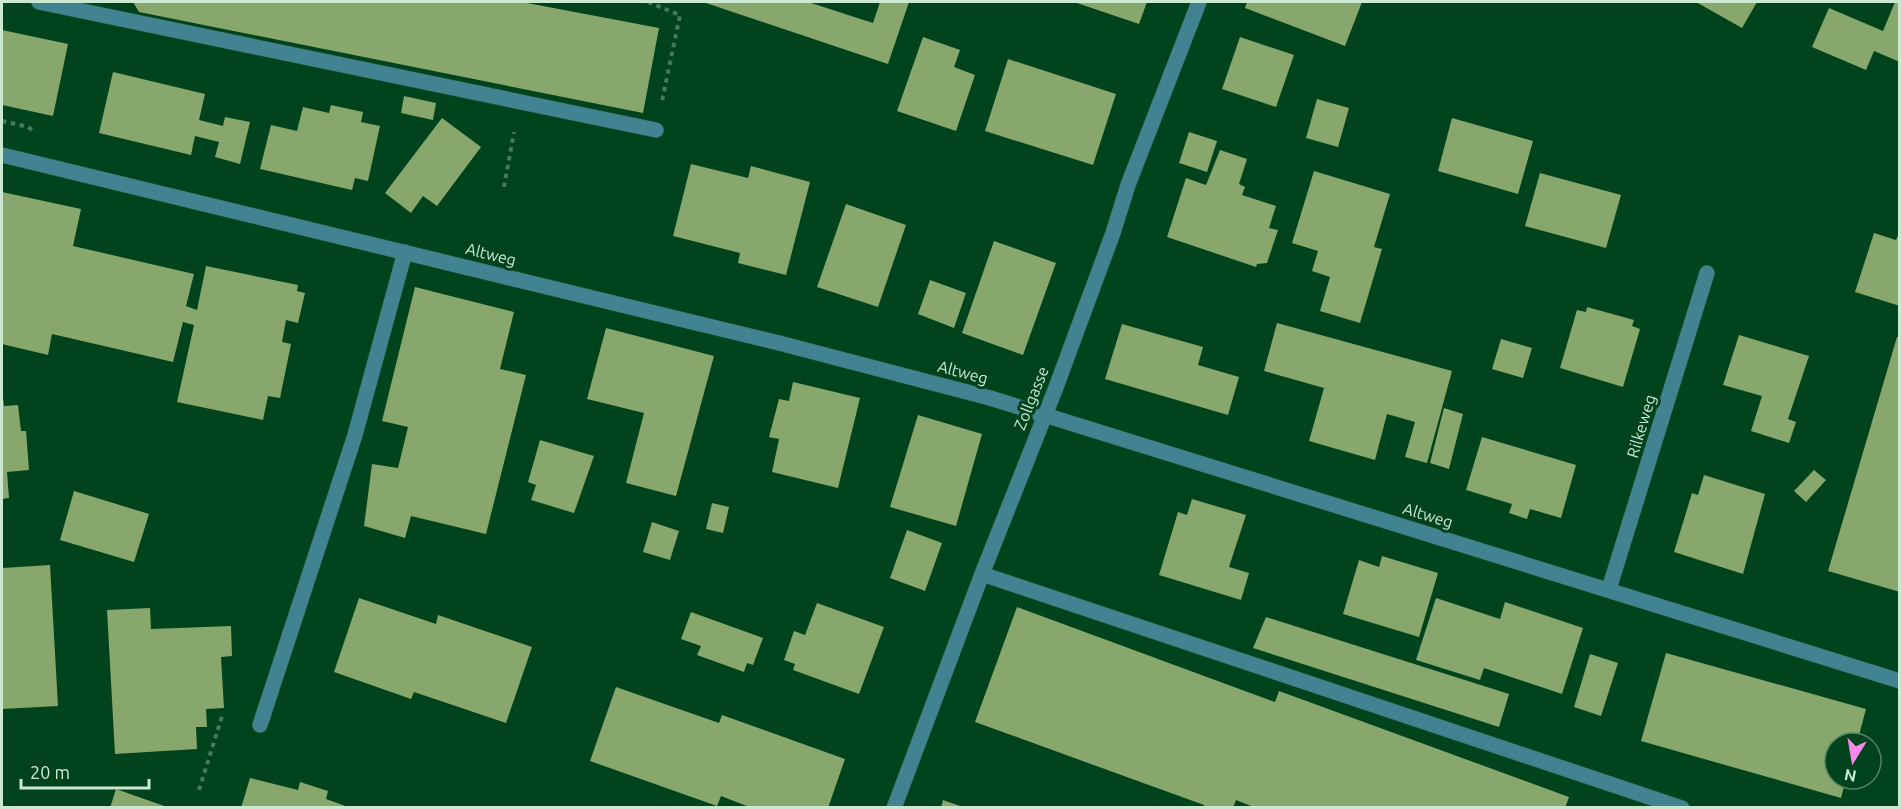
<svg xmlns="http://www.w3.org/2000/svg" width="1901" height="809" font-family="Ubuntu,sans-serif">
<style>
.building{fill:#88a76d}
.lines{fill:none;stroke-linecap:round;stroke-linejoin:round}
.minor-casing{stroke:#25613d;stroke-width:16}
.path{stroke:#457b5a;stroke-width:4;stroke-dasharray:4.5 4.5;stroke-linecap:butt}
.minor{stroke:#418390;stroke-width:15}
.labels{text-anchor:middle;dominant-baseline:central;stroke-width:6;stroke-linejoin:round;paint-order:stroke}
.street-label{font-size:16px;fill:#cbe8d1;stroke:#00431d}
</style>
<rect width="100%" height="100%" fill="#00431d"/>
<path class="building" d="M 133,2 L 522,2 L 659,28 L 643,113 L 139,12 Z
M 703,2 L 808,2 L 873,23 L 880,2 L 909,2 L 888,64 Z
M 1074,2 L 1147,2 L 1139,24 Z
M 1247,2 L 1362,2 L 1345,46 L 1245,8 Z
M 1696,2 L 1757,2 L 1742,28 Z
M 1895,2 L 1900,2 L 1900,62 L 1874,51 L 1866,70 L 1812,47 L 1829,8 L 1883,31 Z
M 2,30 L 68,44 L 53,116 L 2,105 Z
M 923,37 L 960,50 L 954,67 L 975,75 L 956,131 L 897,111 Z
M 1240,37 L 1294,55 L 1276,107 L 1222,89 Z
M 1008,59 L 1116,94 L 1093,165 L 985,131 Z
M 113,72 L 205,94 L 199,120 L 223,126 L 225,117 L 250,122 L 240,164 L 215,157 L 219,142 L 195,136 L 191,155 L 99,133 Z
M 404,96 L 436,103 L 433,120 L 401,113 Z
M 1317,99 L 1349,108 L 1338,147 L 1306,138 Z
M 331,105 L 363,112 L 361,122 L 380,126 L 368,181 L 355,178 L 352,190 L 260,169 L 271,125 L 297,131 L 303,107 L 329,113 Z
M 442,118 L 481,147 L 437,206 L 423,196 L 411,213 L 385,193 Z
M 1452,118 L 1533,141 L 1518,194 L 1438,171 Z
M 1189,132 L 1217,141 L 1207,172 L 1179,163 Z
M 1220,150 L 1247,159 L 1239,184 L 1245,187 L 1242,195 L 1276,206 L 1269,228 L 1278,230 L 1267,263 L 1257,264 L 1256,267 L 1167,237 L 1186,178 L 1206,185 Z
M 691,164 L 748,178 L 751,166 L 810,182 L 786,275 L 738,263 L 740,253 L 673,236 Z
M 1314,171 L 1390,194 L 1374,247 L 1382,249 L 1360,323 L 1320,311 L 1330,277 L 1312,271 L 1318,251 L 1292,243 Z
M 1540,173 L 1621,195 L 1606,248 L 1525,226 Z
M 2,192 L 81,209 L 73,246 L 194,274 L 186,306 L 197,310 L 206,266 L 298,285 L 297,291 L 305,293 L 298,323 L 286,320 L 282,342 L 291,344 L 280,398 L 268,396 L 263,420 L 177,402 L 194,325 L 183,322 L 173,362 L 52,334 L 48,355 L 2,344 Z
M 846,204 L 906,225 L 878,307 L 817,287 Z
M 1900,231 L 1900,306 L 1855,292 L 1874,233 L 1896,240 Z
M 994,241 L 1056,263 L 1023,355 L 962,333 Z
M 930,280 L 966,293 L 954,328 L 918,314 Z
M 415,287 L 514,312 L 500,369 L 526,375 L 486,534 L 411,516 L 405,538 L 364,526 L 372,464 L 398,468 L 408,427 L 382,421 Z
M 1587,307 L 1634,320 L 1632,326 L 1640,329 L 1623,387 L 1560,368 L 1577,310 L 1586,312 Z
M 1277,323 L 1452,371 L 1427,463 L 1405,457 L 1415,422 L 1387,414 L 1375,460 L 1309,441 L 1324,388 L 1264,371 Z
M 1122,324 L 1203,347 L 1198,365 L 1239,377 L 1228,415 L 1105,379 Z
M 606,328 L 714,356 L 676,496 L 626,483 L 644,413 L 587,399 Z
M 1739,335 L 1809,356 L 1788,419 L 1796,422 L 1789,443 L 1751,431 L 1762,396 L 1723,385 Z
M 1897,337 L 1900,338 L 1900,592 L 1828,571 Z
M 1501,339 L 1532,348 L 1523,378 L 1492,369 Z
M 793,382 L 860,398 L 838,488 L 772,472 L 779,439 L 769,437 L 779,399 L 789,401 Z
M 2,389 L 4,406 L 18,405 L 21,431 L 26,431 L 29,470 L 7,472 L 9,498 L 2,499 Z
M 1444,408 L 1463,414 L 1449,469 L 1430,463 Z
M 918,415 L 982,434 L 956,526 L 890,507 Z
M 1482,437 L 1576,465 L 1561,518 L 1530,509 L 1527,519 L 1509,513 L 1512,504 L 1466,490 Z
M 540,440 L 594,456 L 574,513 L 531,500 L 536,485 L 528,482 Z
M 1814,470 L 1826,480 L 1806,502 L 1794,491 Z
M 1704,475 L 1765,494 L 1743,574 L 1674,552 L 1692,493 L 1698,495 Z
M 74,491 L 149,514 L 134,562 L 60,540 Z
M 1192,499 L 1246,515 L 1229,567 L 1249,573 L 1241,600 L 1159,575 L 1178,512 L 1187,515 Z
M 712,503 L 729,507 L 723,533 L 706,529 Z
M 652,522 L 679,531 L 670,560 L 643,552 Z
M 907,530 L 942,543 L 925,591 L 890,578 Z
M 1382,556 L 1438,573 L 1419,637 L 1343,614 L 1359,560 L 1379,567 Z
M 50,565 L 58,706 L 2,709 L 2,568 Z
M 359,598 L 436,624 L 438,615 L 532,647 L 506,723 L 414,692 L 411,699 L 334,672 Z
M 1436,598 L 1500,619 L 1505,602 L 1583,628 L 1562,694 L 1484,668 L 1480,680 L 1416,660 Z
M 817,603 L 884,627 L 859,694 L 793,670 L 795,664 L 784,660 L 794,631 L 805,635 Z
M 1017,607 L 1275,702 L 1279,691 L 1569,797 L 1565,808 L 1256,808 L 1236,800 L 1233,808 L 1203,808 L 1204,805 L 975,722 Z
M 150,608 L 151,629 L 231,626 L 232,656 L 221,657 L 224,708 L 206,709 L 207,727 L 196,727 L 197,749 L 115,754 L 107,610 Z
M 691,612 L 763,638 L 753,665 L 747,663 L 744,672 L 697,655 L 701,646 L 681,639 Z
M 1266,617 L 1509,694 L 1499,727 L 1253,648 Z
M 1666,653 L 1866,709 L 1857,743 L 1835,743 L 1835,779 L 1846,779 L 1841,798 L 1641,741 Z
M 1590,654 L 1618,663 L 1601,716 L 1574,707 Z
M 616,687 L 719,723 L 722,715 L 845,759 L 828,808 L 752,808 L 721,796 L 717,806 L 590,761 Z
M 250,778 L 298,790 L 300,782 L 328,791 L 326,799 L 351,808 L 241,808 Z
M 116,789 L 167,807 L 167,808 L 110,808 Z
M 943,800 L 963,807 L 963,808 L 941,808 Z"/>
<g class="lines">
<defs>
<path id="minor" d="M 39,2 L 656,130
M 2,155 L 779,343 L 990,398 L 1900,681
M 982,574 L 1682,808
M 1609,589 L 1707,273
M 260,725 L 355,435 L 405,252
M 894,808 L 982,574 L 1055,390 L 1113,233 L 1128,185 L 1199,2"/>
</defs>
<use href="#minor" class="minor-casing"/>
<path class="path" d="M 648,2 L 680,15 L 662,101
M 2,121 L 28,127 L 32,130
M 504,187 L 514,132
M 199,790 L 223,713"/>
<use href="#minor" class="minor"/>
</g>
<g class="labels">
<g class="street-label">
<text transform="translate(491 254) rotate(14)">Altweg</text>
<text transform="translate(963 372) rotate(15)">Altweg</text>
<text transform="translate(1031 398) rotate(-68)">Zollgasse</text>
<text transform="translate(1641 426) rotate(-73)">Rilkeweg</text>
<text transform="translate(1428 515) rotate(17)">Altweg</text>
</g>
</g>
<rect width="1901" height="809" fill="none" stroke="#cbe8d1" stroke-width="6"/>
<g transform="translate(1853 761) rotate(191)"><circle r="28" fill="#00431d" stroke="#518565" stroke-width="1.5"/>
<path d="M0-4.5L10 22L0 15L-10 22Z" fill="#f888eb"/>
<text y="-9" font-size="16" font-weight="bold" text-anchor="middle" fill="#cbe8d1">N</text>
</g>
<path d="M21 779v9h128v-9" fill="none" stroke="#cbe8d1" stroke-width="3"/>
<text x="30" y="779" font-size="18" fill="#cbe8d1" stroke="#00431d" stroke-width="4.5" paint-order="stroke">20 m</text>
</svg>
